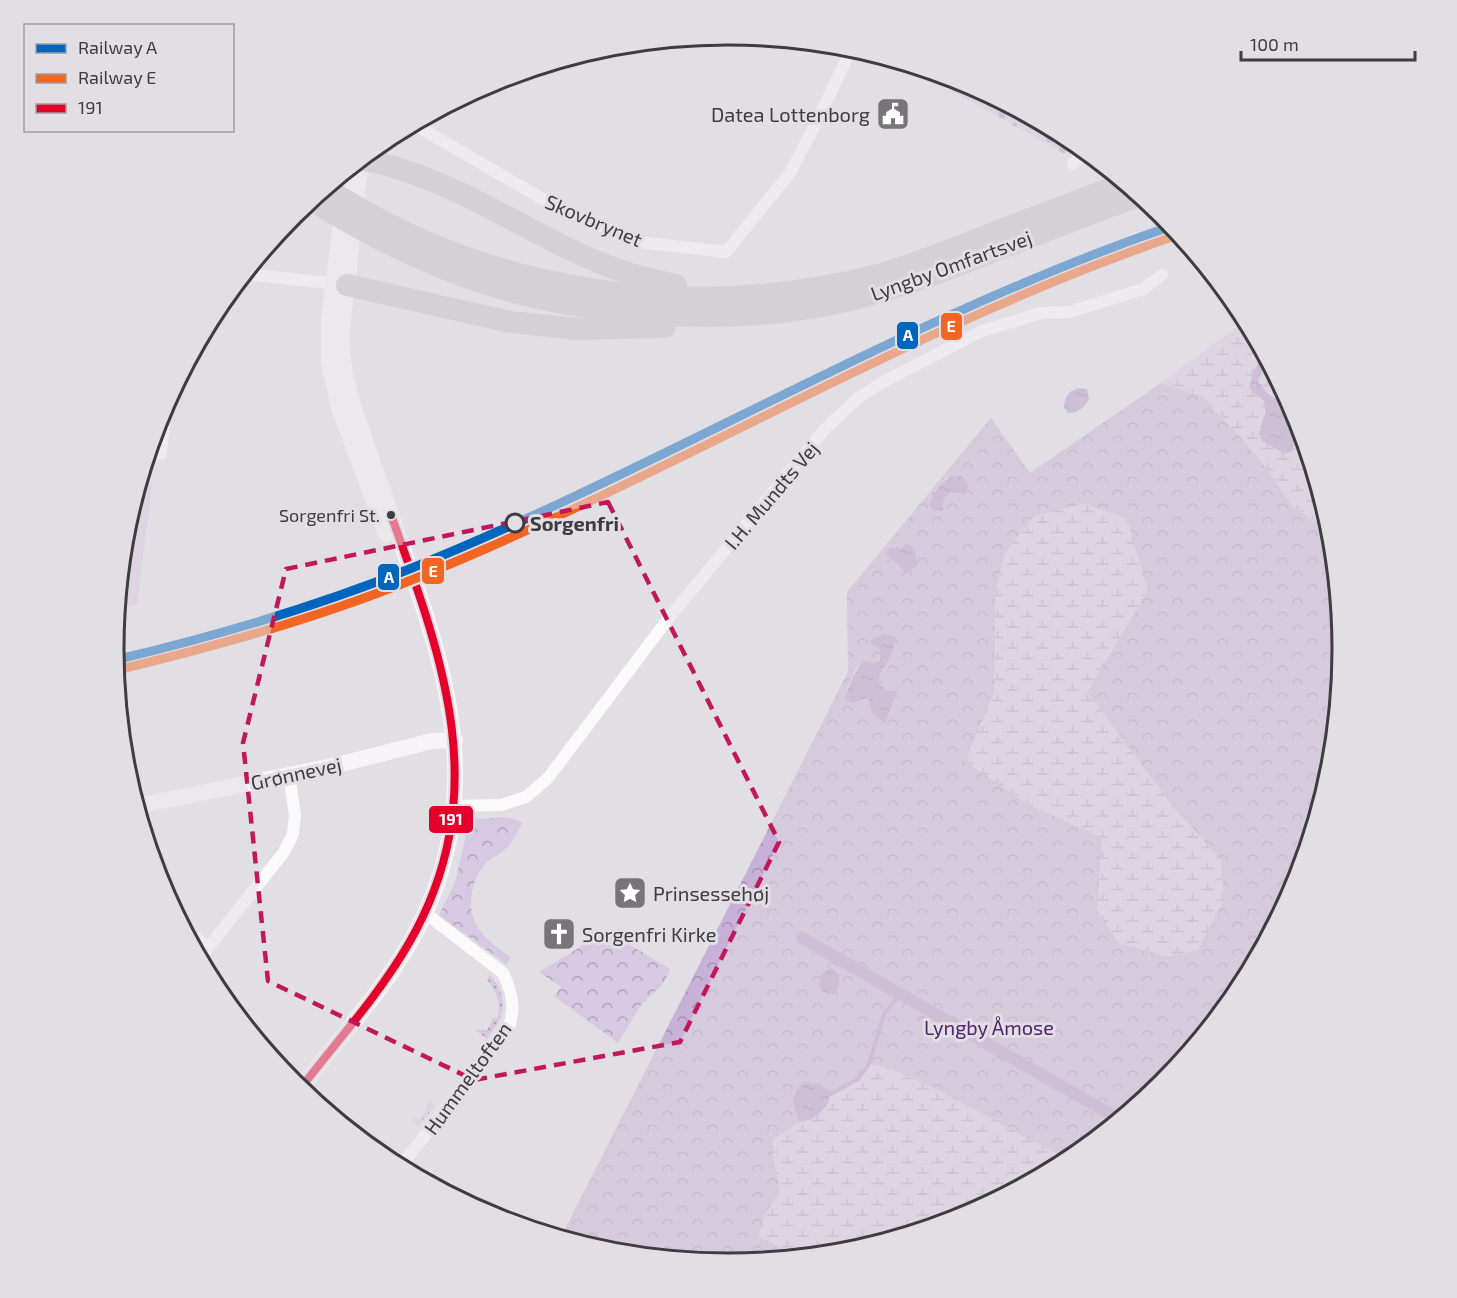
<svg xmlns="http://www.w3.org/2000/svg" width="1457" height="1298" font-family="'Exo 2',sans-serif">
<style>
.grass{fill:url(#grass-dots)}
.forest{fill:url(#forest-crowns);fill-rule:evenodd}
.wetland{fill:url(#wetland-marsh)}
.cemetery{fill:url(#cemetery-stones)}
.park{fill:url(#park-crowns)}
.garden{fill:#d7c9e1}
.water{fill:url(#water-ripples)}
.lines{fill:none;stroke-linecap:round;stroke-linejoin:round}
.stream{stroke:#b399c6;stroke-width:4}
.canal{stroke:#b399c6;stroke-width:12}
.street{stroke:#fafafb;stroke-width:12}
.secondary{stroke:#f6f4f7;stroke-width:16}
.highway{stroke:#c3c0c8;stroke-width:22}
.bus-1-casing{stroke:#e1dee4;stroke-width:12}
.bus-1{stroke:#e4002b;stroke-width:8}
.rail-1-casing{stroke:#e1dee4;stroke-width:14}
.rail-2-casing{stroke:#e1dee4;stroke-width:14}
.rail-1{stroke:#0065bd;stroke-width:9}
.rail-2{stroke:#f26522;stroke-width:9}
.marked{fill:none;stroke:#c2185b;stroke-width:4.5;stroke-dasharray:12 8;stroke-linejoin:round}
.bus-dot{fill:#3e3c3f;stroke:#e1dee4;stroke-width:2}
.stop-dot{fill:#e1dee4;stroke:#3e3c3f;stroke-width:3}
.labels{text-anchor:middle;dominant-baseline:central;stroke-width:6;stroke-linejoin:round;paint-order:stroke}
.bus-label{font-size:18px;fill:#3e3c3f;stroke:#e1dee4;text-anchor:end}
.poi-label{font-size:20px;fill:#3e3c3f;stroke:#e1dee4;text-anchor:start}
.street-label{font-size:20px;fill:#3e3c3f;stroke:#e1dee4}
.stop-label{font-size:20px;font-weight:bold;fill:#3e3c3f;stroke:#e1dee4;text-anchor:start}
.park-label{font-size:20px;fill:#53236f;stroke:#e1dee4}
.rim{fill:none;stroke:#3e3c3f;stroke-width:3}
.line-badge{stroke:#e1dee4;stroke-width:2}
.badge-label{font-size:16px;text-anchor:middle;font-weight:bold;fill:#fff}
</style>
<defs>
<pattern id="grass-dots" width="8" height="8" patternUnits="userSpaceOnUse" patternTransform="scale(1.5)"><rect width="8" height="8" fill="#d7c9e1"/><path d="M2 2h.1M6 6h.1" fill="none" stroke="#b0a4b8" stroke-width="1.8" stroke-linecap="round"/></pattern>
<pattern id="forest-crowns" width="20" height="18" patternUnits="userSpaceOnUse" patternTransform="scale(1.5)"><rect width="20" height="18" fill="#c7b1d6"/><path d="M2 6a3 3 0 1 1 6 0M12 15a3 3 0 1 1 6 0" fill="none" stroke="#a391af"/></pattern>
<pattern id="wetland-marsh" width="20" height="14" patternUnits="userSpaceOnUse" patternTransform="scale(1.5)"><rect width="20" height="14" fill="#d7c9e1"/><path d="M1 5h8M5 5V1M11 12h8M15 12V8" fill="none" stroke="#b0a4b8"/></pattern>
<pattern id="cemetery-stones" width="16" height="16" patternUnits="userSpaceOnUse" patternTransform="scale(1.5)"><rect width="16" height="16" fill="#d7c9e1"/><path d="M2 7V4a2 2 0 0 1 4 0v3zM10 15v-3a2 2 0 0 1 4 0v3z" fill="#b0a4b8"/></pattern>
<pattern id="park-crowns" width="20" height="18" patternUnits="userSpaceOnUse" patternTransform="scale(1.5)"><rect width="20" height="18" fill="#d7c9e1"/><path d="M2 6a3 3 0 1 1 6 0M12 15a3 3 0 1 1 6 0" fill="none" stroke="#b0a4b8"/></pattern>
<pattern id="water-ripples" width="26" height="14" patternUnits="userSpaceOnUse" patternTransform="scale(1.5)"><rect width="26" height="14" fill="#b399c6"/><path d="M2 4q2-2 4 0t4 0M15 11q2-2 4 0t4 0" fill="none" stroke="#937ea2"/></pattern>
</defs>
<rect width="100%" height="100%" fill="#e1dfe3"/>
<path class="grass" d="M 490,975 C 510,998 505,1017 487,1039 L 475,1030 L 487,1030 L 493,1018 L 498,1017 C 501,1000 496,993 487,979 Z
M 430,1101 L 435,1106 L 419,1126 L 412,1121 L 414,1119 L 419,1119 L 428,1108 L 426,1105 Z"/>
<path class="forest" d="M 1161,383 L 1202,396 L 1238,434 L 1267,469 L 1292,506 L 1324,527 L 1326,550 L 1334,553 L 1343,649 L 1331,769 L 1296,884 L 1239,991 L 1163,1084 L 1070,1160 L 963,1217 L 848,1252 L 728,1263 L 706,1261 L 704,1258 L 689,1258 L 688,1260 L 608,1252 L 561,1237 L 848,672 L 847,592 L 991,418 L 1030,473 ZM 947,477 L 949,492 L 943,501 L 934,491 ZM 909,543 L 902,568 L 887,552 L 890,548 L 898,547 L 901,549 ZM 1139,561 L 1148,590 L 1087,692 L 1173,807 L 1221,860 L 1097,910 L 1103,837 L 1031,806 L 965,761 L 994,694 ZM 880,649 L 892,654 L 880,674 L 878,681 L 885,690 L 897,691 L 885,722 L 872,714 L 868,698 L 853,703 L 847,689 L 855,670 L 863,661 L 874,664 L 880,660 ZM 831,1091 L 830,1102 L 792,1105 Z"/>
<path class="wetland" d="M 1246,320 L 1264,353 L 1254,370 L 1249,388 L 1264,401 C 1265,408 1263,415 1264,421 C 1264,434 1276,448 1286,454 L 1298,433 L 1299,424 L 1329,524 L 1324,527 L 1292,506 L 1267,469 L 1238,434 L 1202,396 L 1161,383 Z
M 1268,362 L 1293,408 L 1262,388 L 1258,381 Z
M 1085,503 L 1127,519 L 1148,590 L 1087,692 L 1173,807 L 1221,860 L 1224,900 L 1198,950 L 1167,957 L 1118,943 L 1097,910 L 1102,837 L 1031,806 L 965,761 L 994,694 L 995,595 L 1005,553 L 1034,516 Z
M 869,1064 L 886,1067 L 928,1085 L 1069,1160 L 963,1217 L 848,1252 L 798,1257 L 758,1236 L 765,1214 L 780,1192 L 774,1161 L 772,1140 L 799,1122 L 814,1119 L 830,1102 L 831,1094 L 858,1079 Z"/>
<path class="cemetery" d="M 903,63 L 964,81 L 1076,143 L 1064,154 Z"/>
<path class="park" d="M 501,817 L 510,818 L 523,823 C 517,832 512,844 504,850 C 499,855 493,857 488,861 C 472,876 465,906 477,926 C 484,939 500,949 511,958 L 506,964 L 439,915 L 455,883 L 470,818 L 483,819 Z
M 607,931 L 670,969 L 664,983 L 641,1005 L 618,1043 L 554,996 L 561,987 L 539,972 Z"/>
<path class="garden" d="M 141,479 L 152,486 L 137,605 L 118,609 L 126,529 Z"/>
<path class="water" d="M 1264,353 L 1268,362 L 1258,381 C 1279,416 1311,390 1292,451 L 1285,454 L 1262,441 L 1259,434 L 1265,413 L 1264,401 L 1249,388 L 1254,370 Z
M 1079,388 L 1087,389 L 1089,399 C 1085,407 1077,414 1068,413 L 1064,408 C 1065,396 1068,391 1079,388 Z
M 960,475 L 968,484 L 966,493 L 949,493 L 943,501 L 943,510 L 934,511 L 929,506 C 935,489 942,478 960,475 Z
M 1329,524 L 1334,553 L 1326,550 L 1324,527 Z
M 909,543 L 914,550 L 918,565 L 907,573 L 886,553 L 890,548 L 898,547 L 901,549 Z
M 885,634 L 896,637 L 892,654 L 880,674 L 878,681 L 885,690 L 897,691 L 885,723 L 872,714 L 868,698 L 853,703 L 845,700 C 848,686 854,672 863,661 L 874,663 L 880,660 L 880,649 L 870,643 L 872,639 Z
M 831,968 L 839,975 L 839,986 L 835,994 L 823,992 L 818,985 L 822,974 Z
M 805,1081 L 831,1091 C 829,1110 816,1118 799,1122 C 792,1105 790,1094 805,1081 Z"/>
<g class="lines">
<path class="stream" d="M 831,1094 L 858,1079 L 869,1064 L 884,1014 L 900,994"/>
<path class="canal" d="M 802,938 L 1119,1119"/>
<path class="street" d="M 413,124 L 555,206 L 638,242 L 726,252 L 790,173 L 816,123 L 851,50 L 843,46
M 1073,164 L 1086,151
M 245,274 L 339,284
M 149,453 L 161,454 L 166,405
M 454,806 L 501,805 L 526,797 L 548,778 L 668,619 L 825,429 L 858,398 L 883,382 L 982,331 L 1041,313 L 1069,312 L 1143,289 L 1162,275
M 189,937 L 196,938 L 208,948
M 200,958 L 284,852 L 293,834 L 295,815 L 289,775
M 400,1167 L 508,1029 C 516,1009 512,992 503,973 L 425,913"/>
<path class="secondary" d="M 347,171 L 329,321 L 329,362 L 339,408 L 386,534
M 137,806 L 333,766 L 432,741 L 455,740
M 300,1089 C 336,1042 382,992 411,941 C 485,808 454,691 406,557 C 393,521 381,485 368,449 C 359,422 348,395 344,367 C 339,338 344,307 348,278 C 352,238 356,199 361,159"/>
<path class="highway" d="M 360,160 C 373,160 387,165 400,169 C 460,188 512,221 569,249 C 603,266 638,278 676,285
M 326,188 C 487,294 693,323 878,275 C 913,265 947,251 981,238 C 1029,219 1077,201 1125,183
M 311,200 C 361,231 414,258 469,278 C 582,318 733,328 850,300 C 908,286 962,264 1017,242 C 1058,226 1099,211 1140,195
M 347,285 L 510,322 L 577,329 L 665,327"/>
<defs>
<path id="bus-1" d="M 300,1089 C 337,1041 379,995 409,943 C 494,796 444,661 391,515"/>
</defs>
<use href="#bus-1" class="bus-1-casing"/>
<use href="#bus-1" class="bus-1"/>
<defs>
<path id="rail-1" d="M 115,660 C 216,636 316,607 412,568 C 669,464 908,316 1172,226"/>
<path id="rail-2" d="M 117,670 C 218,646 318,618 414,579 C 672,475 911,326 1175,236"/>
</defs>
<use href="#rail-1" class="rail-1-casing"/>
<use href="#rail-2" class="rail-2-casing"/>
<use href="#rail-1" class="rail-1"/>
<use href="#rail-2" class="rail-2"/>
</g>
<path d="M0 0H1457V1298H0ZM 608,502 L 779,842 L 680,1042 L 474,1080 L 268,981 L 243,743 L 286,569 Z" fill="#e1dfe3" fill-opacity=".55" fill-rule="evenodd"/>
<path class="marked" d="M 608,502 L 779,842 L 680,1042 L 474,1080 L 268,981 L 243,743 L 286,569 Z"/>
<defs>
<symbol id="civic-square" viewBox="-11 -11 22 22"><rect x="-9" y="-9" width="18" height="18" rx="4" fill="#777578" stroke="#e1dee4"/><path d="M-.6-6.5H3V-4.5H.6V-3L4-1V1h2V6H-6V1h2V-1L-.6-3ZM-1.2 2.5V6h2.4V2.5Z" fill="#fff"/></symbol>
<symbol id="sight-square" viewBox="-11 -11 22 22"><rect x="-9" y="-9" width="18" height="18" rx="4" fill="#777578" stroke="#e1dee4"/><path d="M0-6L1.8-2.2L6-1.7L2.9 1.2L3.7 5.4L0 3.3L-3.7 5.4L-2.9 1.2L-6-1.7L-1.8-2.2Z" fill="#fff"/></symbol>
<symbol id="church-square" viewBox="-11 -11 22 22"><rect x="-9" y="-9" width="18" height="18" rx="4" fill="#777578" stroke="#e1dee4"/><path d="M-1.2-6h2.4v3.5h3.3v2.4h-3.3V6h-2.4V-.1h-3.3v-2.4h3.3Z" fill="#fff"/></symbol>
</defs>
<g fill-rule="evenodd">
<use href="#civic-square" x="874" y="95" width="38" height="38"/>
<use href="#sight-square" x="611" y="874" width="38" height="38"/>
<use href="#church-square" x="540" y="915" width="38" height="38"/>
</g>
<circle class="bus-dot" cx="391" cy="515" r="5"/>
<circle class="stop-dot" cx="515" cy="523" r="9"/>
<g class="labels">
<g class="bus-label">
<text x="380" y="515">Sorgenfri St.</text>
</g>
<g class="poi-label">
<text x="870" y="114" text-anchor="end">Datea Lottenborg</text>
<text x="653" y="893">Prinsessehøj</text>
<text x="582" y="934">Sorgenfri Kirke</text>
</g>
<g class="street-label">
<text transform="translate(594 220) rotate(23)">Skovbrynet</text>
<text transform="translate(951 265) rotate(-20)">Lyngby Omfartsvej</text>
<text transform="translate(771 495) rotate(-50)">I.H. Mundts Vej</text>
<text transform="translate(296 773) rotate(-12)">Grønnevej</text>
<text transform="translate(467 1078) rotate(-54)">Hummeltoften</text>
</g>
<g class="stop-label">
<text x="530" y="523">Sorgenfri</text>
</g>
<g class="park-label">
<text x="989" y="1027">Lyngby Åmose</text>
</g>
</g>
<path d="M0 0H1457V1298H0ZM124 649a604 604 0 1 1 1208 0a604 604 0 1 1-1208 0Z" fill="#e1dee4" fill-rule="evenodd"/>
<path class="rim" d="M124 649a604 604 0 1 1 1208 0a604 604 0 1 1-1208 0Z"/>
<g class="line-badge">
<rect x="940" y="312" width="23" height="29" rx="6" fill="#f26522"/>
<rect x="896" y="321" width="23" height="29" rx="6" fill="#0065bd"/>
<rect x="421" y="557" width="24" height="28" rx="6" fill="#f26522"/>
<rect x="377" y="563" width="23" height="28" rx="6" fill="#0065bd"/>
<rect x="428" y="805" width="46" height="29" rx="6" fill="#e4002b"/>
</g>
<g class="badge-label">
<text x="951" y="332">E</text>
<text x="908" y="341">A</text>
<text x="433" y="577">E</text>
<text x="389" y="583">A</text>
<text x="451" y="825">191</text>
</g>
<rect x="24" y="24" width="210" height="108" fill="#e1dee4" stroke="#a09da2" stroke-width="1.5"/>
<rect x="36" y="44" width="30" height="9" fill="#0065bd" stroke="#a09da2" stroke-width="1.5"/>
<text x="78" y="54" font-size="18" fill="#3e3c3f">Railway A</text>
<rect x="36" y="74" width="30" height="9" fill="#f26522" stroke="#a09da2" stroke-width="1.5"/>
<text x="78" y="84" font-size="18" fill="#3e3c3f">Railway E</text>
<rect x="36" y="104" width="30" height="9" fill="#e4002b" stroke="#a09da2" stroke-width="1.5"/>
<text x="78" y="114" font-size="18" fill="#3e3c3f">191</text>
<path d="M1241 51v9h174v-9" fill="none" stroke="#3e3c3f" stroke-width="3"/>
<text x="1250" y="51" font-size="18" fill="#3e3c3f" stroke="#e1dee4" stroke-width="4.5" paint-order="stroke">100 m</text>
</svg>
